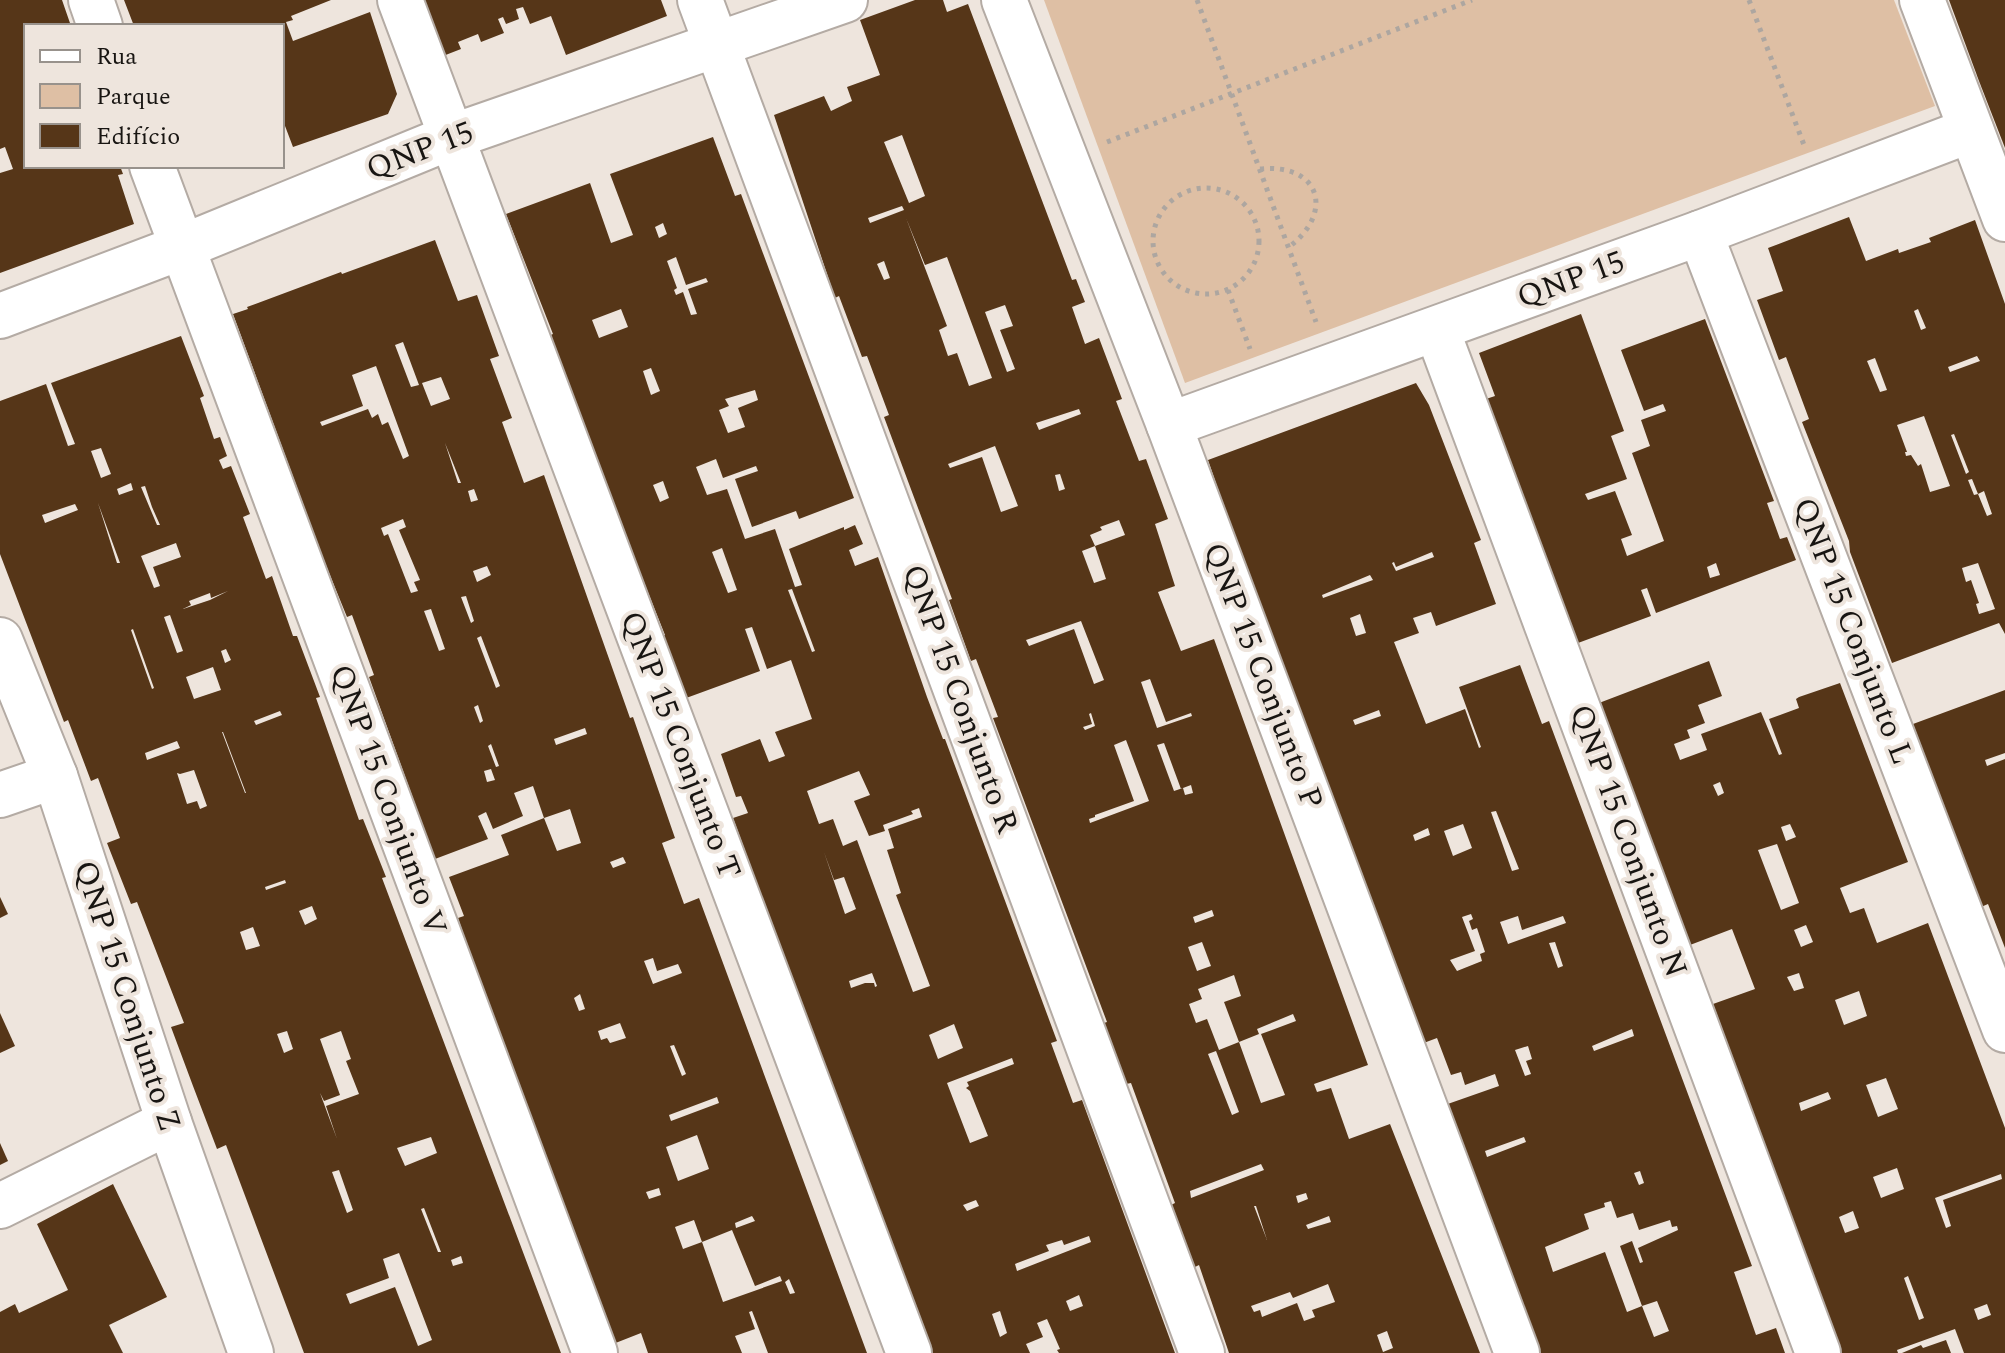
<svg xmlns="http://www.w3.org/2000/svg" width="2005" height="1353" viewBox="0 0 2005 1353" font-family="Spectral,serif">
<rect width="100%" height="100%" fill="#eee5dd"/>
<!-- green -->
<path fill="#debfa4" d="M1044,0h850l41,106 -750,277z"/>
<!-- building -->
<g fill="#563618" fill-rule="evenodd">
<path d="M0,0h62l9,26h-45v140h94l3,8 -5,1 16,49 -134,49v-100l13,-4 -8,-22 -5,2z"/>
<path d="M124,0h207l-40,16 2,4 -7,2 7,19 77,-29 27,82 -9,20 -95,33 -11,-29v-92h-148z"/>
<path d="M422,0h239l6,16 -101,39 -15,-39 -21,8 -7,-17 -7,2 3,10 -13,5 -3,-7 -5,2 6,14 -23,9 -3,-8 -20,8 3,7 -18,7z"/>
<path d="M915,0h28l4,12 21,-8 104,276 4,-1 9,23 -13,5 13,37 14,-6 23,61 -6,2 23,60 7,-2 22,60 -13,5 20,62 -17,6 23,59 33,-12 154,426 -54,19 3,8 14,-4 18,51 41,-15 90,229h-251l-30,-88 -4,2 -24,-62 4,-2 -44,-120 -5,1 -22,-61 3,-1 -114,-304 5,-1 -22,-58 -5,2 -22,-61 3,-1 -68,-182 5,-2 -22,-59 -5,1 -23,-61 -4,2 -61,-183 50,-19 7,15 21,-10 -5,-14 33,-12 -20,-55zM902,135l23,61 -16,7 -25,-61zM902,206l2,4 -34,13 -2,-5zM906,218l19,47 22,-8 45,121 -23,8 -12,-33 -9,3 -9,-26 8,-4zM884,261l6,17 -6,2 -7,-16zM1005,305l8,21 -13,4 15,39 -8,3 -22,-60zM1079,409l2,5 -42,16 -3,-7zM995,446l23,60 -17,6 -19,-55 -32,11 -2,-4zM1060,474l5,15 -6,2 -4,-16zM1119,520l6,15 -30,11 11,33 -12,4 -12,-32 13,-5 -5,-11 12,-5 -2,-3zM1081,621l23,59 -10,4 -20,-55 -45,17 -3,-6zM1150,679l16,43 25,-9 1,3 -35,12 -16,-46zM1091,713l4,13 -10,4 -2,-3 9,-3 -3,-10zM1126,740l23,61 -59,22 -1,-4 6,-2v-2l39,-14 -20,-56zM1164,743l17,46 2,-1 -9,3 -17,-46zM1191,785l2,8 -8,2 -2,-7zM1212,910l2,6 -19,7 -2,-6zM1202,942l9,24 -14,5 -9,-24zM1234,975l7,21 -17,6 15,40 20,-8 -2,-5 36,-15 3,7 -35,13 24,61 -24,8 -22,-61 -20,8 -12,-31 -11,4 -7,-19 13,-5 -4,-10zM1216,1051l23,61 -7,3 -24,-61zM1261,1164l3,6 -73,28 -1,-7zM1306,1193l2,6 -10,4 -2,-7zM1254,1206h2l11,34zM1329,1216l2,6 -23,7 -2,-4zM1328,1284l7,18 -23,8 3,7 -11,4 -7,-18 -35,14 -2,-7 -6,2 -3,-6 39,-14 3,6zM1387,1331l6,17 -10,4 -6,-17z"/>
<path d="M1949,0h56v148l-26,-67z"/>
<path d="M713,137l22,59 6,-2 113,304 -55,21 -3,-8 -44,16 -17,-48 23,-8 -2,-5 -33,12 -7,-19 -20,8 11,28 20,-6 18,50 30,-10 20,58 7,-2 -13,-36 55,-22v3l11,-5 8,19 -14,6 6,16 23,-9 49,140 16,42h2l112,302 -6,2 22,60 9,-3 93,253h-116l-2,-3 3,-1 -13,-30 -10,4 6,14 -17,7 4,9h-110l-173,-472 8,-3 -22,-60 15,-5 -7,-17 -5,1 -15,-43 39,-15 9,23 16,-6 -10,-24 37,-13 -21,-59 -24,9 -15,-42 -7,2 15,42 -82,30 -24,-62 11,-4 -119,-298 7,-3 -47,-120 84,-31 21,60 22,-8 -23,-61zM663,223l4,11 -8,4 -4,-11zM676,257l10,28 20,-7 2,4 -20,7 9,25 -6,1 -8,-23 -7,3 -2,-5 3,-2 -10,-27zM621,309l7,18 -29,11 -7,-18zM651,368l9,23 -9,4 -8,-24zM755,390l3,10 -20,8 7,19 -17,6 -9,-23 10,-4 -4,-7zM663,481l6,17 -9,4 -7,-17zM722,548l15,42 -9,3 -16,-41zM792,589l23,62 -3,1 -24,-62zM859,771l11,24 -16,6 15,35 16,-5 -2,-6 30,-11 -2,-3 8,-3 3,9 -34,12 6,19 -7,2 14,43 -5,2 34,91 -17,6 -56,-152 -14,6 -10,-27 -14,5 -12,-33zM824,852l10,28 10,-3 12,32 -11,5zM872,973l5,13 -2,1 -1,-4h-9l-14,5 -2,-7zM954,1024l9,24 -25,11 -9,-24zM1012,1058l2,6 -47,18 2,4 -3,2 4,3 18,45 -18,7 -23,-60zM976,1200l3,6 -12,5 -4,-6zM1089,1236l2,6 -74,29 -2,-7 34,-13 -3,-6 16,-5 2,5zM1079,1295l4,11 -13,5 -4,-10zM1000,1311l7,22 -7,4 -8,-23z"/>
<path d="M1849,217l17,44 32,-12 1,4 32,-11 -2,-4 46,-18 30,84v330l-6,-11 -107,40 -42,-111 -1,-11 -47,-119 7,-3 -23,-62 -7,3 -22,-60 26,-9 -15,-43zM1918,309l8,19 -5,2 -7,-19zM1977,356l3,5 -30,11 -2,-5zM1875,358l12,32 -7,2 -13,-31zM1924,416l26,70 -20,6 -9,-28 -3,2 -7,-11 -5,1 -1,-4h2l-10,-27zM1954,434l15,38 -3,2 -15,-39zM1972,479l6,15 6,-3 8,23 -5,2 -9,-22 -4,1 -6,-15zM1978,563l17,46 -16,5 -3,-10 3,-1 -8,-23 -5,2 -4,-14z"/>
<path d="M435,240l23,61 19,-6 22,61 -9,3 22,59 -10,4 22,61 20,-8 86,243 3,-1 42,121 -13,5 22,61 15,-6 168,455h-99l-16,-42 -3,1 6,17 -20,7 7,17h-94l-7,-20 -28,11 -134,-363 -21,-63 6,-2 -15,-39 60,-22 -8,-20 43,-17 -11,-32 -19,7 9,23 -30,13 -7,-17 -8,4 10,23 -53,20 -66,-182 5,-2 -22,-60 -5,2 -24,-59 -90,-244 15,-5 -1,-2 94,-35 1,2zM403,342l16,43 -8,2 -16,-42zM376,366l33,90 -6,3 -15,-37 -6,3 -4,-11 -6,4 -4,-9 -46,17 -2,-4 43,-16 -11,-31zM441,377l9,22 -19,7 -9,-23zM445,443l16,40h-3zM474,489l4,11 -7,2 -3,-11zM403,519l3,8 -7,3 21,50 -6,2 4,9 -7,2 -23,-59 -4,2 -3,-8zM487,566l4,9 -14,7 -4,-11zM466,596l8,25 -3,2 -10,-26zM431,609l14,40 -6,2 -15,-40zM481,636l19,50 -4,2 -19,-50zM478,705l5,16 -3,2 -6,-16zM585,728l2,6 -31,11 -2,-6zM491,744l8,22 -3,1 -8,-21zM491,769l4,11 -8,2 -3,-11zM570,809l11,34 -24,8 -13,-33zM623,857l3,6 -13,5 -3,-6zM653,958l4,13 21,-7 4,9 -29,11 -9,-23zM580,994l5,15 -6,2 -5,-13zM620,1023l6,15 -16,5 -3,-5 -6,2 -3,-9zM674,1045l12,29 -4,2 -12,-30zM717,1097l2,6 -48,18 -2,-6zM697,1135l12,34 -31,12 -12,-34zM659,1188l2,7 -12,4 -3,-7zM752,1216l3,5 -19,7 -1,-5zM694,1220l8,22 30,-12 23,56 25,-10 2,5 -59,21 -21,-60 -19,7 -8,-22zM789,1279l6,14 -5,1 -5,-12z"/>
<path d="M1581,314l43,117 -13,5 16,43 -42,15 3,6 27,-9 17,44 -11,4 6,17 37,-15 -32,-88 18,-7 -9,-26 25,-9 -3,-7 -19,7 -23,-61 84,-31 69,182 -7,2 13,36 7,-2 9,23 -140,53 -9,-25 -6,2 10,26 -73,27 -48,-122h2l-46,-122 9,-3 -16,-43zM1716,563l4,12 -10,3 -3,-11z"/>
<path d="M181,336l23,60 -4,2 14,41 6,-2 7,19 -8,4 4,9 8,-3 19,48 -7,3 23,62 6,-3 21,60h4l23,61 -4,1 43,122 4,-1 23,58 -4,1 179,475h-257l-78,-208 -9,4 -24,-63 -22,-59 13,-4 -47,-121 -6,2 -24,-61 13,-5 -22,-60 -7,3 -23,-61 -4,2 -64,-168v-153l46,-17 22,62 7,-2 -24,-61zM101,448l10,26 -10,4 -10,-27zM131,483l2,7 -14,5 -2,-6zM145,486l7,21 8,18h-3l-16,-38zM98,503l22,60h-3zM75,504l3,6 -33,13 -3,-8zM176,543l5,14 -28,10 7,19 -6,2 -13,-32zM228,591l-18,9 -27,9 8,-4 -2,-4 21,-8 1,5zM170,615l13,36 -6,2 -13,-36zM133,629l21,59 -2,1 -21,-59zM226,649l5,11 -6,3 -4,-12zM213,667l8,23 -27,9 -8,-22zM280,711l2,4 -26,10 -2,-4zM222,732h1l23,61h-1zM177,741l3,7 -33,12 -2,-7zM194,770l13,36 -7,3 -3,-8 -10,3 -10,-31 3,1zM285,880l1,3 -20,7 -1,-3zM312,906l5,13 -12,6 -6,-14zM253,927l7,19 -14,4 -6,-18zM287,1031l6,18 -9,4 -7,-19zM341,1031l10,28 -5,2 13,33 -33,12 11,33 -17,-46 4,8 16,-6 -20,-56zM431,1137l6,16 -32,13 -8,-18zM339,1170l14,40 -6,3 -15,-41zM424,1208l17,44h-3l-17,-43zM399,1253l33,87 -14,6 -23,-59 -45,17 -4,-10 43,-16 -6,-19zM461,1256l2,7 -10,3 -2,-6z"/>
<path d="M1416,383l13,22 52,135 -7,3 22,61 -60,22 -5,-14 -18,6 6,15 -25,9 32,82 39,-15 14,39 2,-1 -22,-60 61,-22 22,59 7,-3 203,545 -18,6 22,63 20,-7 9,25h-249l-94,-247 57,-20 -4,-12 -30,11 -4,-13 -10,3 -14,-37 -16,6 -202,-545 2,-1 -13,-38zM1432,552l2,5 -38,14 -4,-8 2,-1 2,5zM1370,575l3,5 -50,18 -1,-3zM1360,614l6,19 -10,3 -6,-18zM1379,710l2,6 -26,9 -2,-5zM1496,811l23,58 -7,2 -21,-59zM1463,824l9,24 -19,8 -9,-25zM1428,828l2,7 -15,6 -2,-6zM1471,914l2,5 -4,2 3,9 5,-2 8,24 -5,2 2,7 -25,10 -7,-11 25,-9 -13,-34zM1518,916l4,14 41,-14 3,7 -58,21 -8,-22zM1555,942l8,24 -5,2 -9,-25zM1632,1029l2,7 -40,15 -2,-5zM1528,1046l4,13 -6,2 5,13 -6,2 -10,-26zM1524,1137l2,5 -39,15 -2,-6zM1640,1171l4,12 -5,2 -5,-12zM1611,1201l6,17 16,-5 6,17 31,-10 2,7 5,-1 1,4 -40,18 5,14 -3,1 -8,-22 -12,5 22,60 -15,6 -22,-60 -52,20 -8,-25 44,-18 -5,-15 21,-7 -1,-4zM1657,1301l12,30 -15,6 -12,-31z"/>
<path d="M1709,661l13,35 -24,9 7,18 -18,7 3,8 -16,6 6,16 27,-10 -6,-16 60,-22 18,43 3,-1 -13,-35 30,-11 -3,-9 3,-2 41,-14 68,179 -68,26 10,25 14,-5 13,35 51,-20 77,205v225h-41l-9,-24 -58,21 1,3h-57l-128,-349 42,-15 -23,-60 -42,16 -91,-242zM1720,782l4,11 -6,3 -5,-11zM1790,824l6,13 -10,4 -5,-14zM1777,844l22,59 -18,7 -23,-60zM1806,925l7,17 -12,5 -7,-17zM1799,973l5,15 -10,3 -7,-14zM1859,991l8,25 -23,9 -9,-25zM1886,1078l12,31 -20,8 -12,-32zM1828,1092l3,7 -30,12 -2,-8zM1897,1168l7,21 -23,9 -8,-21zM2001,1174l1,5 -59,21 8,26 -5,2 -11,-30zM1853,1211l6,17 -14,5 -6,-16zM1908,1276l16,42 -5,2 -15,-42zM1987,1304l4,11 -13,5 -4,-11z"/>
<path d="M2005,690v63l-20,7 2,6 18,-7v189l-17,-44 -7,3 -68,-183z"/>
<path d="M0,897l8,17 -8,4z"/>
<path d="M0,1013l15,33 -15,7z"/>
<path d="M0,1143l8,18 -8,4z"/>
<path d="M113,1184l54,113 -58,28 14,28h-123v-41l15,-8 4,9 49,-23 -31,-66z"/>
<path d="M1946,1340l5,13h-49l19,-8 2,3z"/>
</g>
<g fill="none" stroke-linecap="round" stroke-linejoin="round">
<!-- minor casing -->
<g stroke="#b4aba4" stroke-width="48">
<g id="minor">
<path d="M91,0l9,26"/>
<path d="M400,0l509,1353"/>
<path d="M700,0l502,1353"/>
<path d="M1004,0l165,425 348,928"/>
<path d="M1922,0l83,219"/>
<path d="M152,166l443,1187"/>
<path d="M1700,233l305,797"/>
<path d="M0,316l182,-69 269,-110 394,-137"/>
<path d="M1437,330l381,1023"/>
<path d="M1169,425l531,-192 271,-103"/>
<path d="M0,640l55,136 114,346 82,231"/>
<path d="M0,795l55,-19"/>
<path d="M0,1206l169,-84"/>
</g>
</g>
<!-- path -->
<g stroke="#ada6a0" stroke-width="5" stroke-dasharray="4 6" stroke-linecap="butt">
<path d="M1197,0l119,322"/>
<path d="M1749,0l55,145"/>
<path d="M1107,142l365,-142"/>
<path d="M1260,169c60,-6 75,43 29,78"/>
<circle cx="1206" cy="241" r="53"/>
<path d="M1228,290l22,59"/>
</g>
<!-- minor -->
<use href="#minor" stroke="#fff" stroke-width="44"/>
</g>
<g text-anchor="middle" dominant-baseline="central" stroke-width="8" stroke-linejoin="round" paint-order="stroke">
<!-- street labels -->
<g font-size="32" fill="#181512" stroke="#eee5dd">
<text transform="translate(420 151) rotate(-21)">QNP 15</text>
<text transform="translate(1571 280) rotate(-20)">QNP 15</text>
<text transform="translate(1853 631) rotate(69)">QNP 15 Conjunto L</text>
<text transform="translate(1263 676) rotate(69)">QNP 15 Conjunto P</text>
<text transform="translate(960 699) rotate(70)">QNP 15 Conjunto R</text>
<text transform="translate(680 745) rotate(69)">QNP 15 Conjunto T</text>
<text transform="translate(388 800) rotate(70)">QNP 15 Conjunto V</text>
<text transform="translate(1628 841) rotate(70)">QNP 15 Conjunto N</text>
<text transform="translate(127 996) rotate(72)">QNP 15 Conjunto Z</text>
</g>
</g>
<!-- legend -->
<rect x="24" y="24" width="260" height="144" fill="#eee5dd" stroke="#98928c" stroke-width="2"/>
<rect x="40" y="50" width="40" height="12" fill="#ffffff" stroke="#98928c" stroke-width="2"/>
<text x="96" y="64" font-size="24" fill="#181512">Rua</text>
<rect x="40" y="84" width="40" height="24" fill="#debfa4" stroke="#98928c" stroke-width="2"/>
<text x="96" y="104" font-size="24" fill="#181512">Parque</text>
<rect x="40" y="124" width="40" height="24" fill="#563618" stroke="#98928c" stroke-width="2"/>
<text x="96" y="144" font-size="24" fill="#181512">Edifício</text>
</svg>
